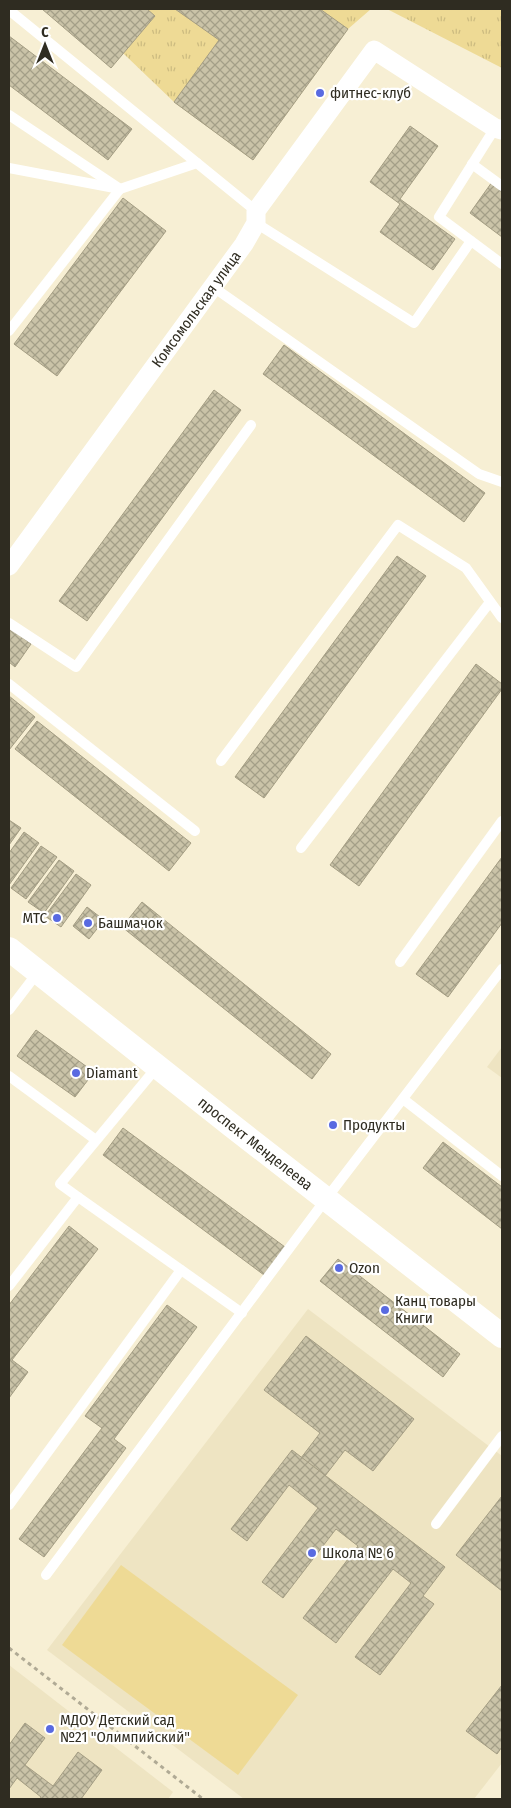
<svg xmlns="http://www.w3.org/2000/svg" width="511" height="1808" viewBox="0 0 511 1808" font-family="'Fira Sans Condensed',sans-serif">
<defs>
<pattern id="grass-tufts" width="24" height="20" patternUnits="userSpaceOnUse" patternTransform="scale(1.25)"><rect width="24" height="20" fill="#eeda95"/><path d="M3 7l-1-3M5 7V3M7 7l1-3M15 17l-1-3M17 17v-4M19 17l1-3" fill="none" stroke="#ccbb80"/></pattern>
<pattern id="building-cross-hatch" width="8" height="8" patternUnits="userSpaceOnUse" patternTransform="scale(1.25)"><rect width="8" height="8" fill="#cac3a8"/><path d="M0 0l8 8M0 8l8-8" fill="none" stroke="#a49f88"/></pattern>
</defs>
<rect width="100%" height="100%" fill="#f7efd4"/>
<!-- built -->
<g fill="#eee4c2">
<path d="M502,1047v31l-15,-11z"/>
<path d="M308,1309l194,147v307l-28,36h-230l-197,-149z"/>
<path d="M9,1665l164,127 -5,7h-159z"/>
</g>
<!-- grass -->
<g fill="url(#grass-tufts)">
<path d="M77,9h294l-23,20 -95,131 -79,-58z"/>
<path d="M387,9h115v59z"/>
</g>
<!-- pitch -->
<path fill="#eeda95" d="M121,1565l177,130 -60,80 -176,-130z"/>
<!-- building -->
<g fill="url(#building-cross-hatch)" stroke="#a49d83">
<path d="M42,9h105l8,7 -44,52z"/>
<path d="M175,9h145l28,20 -95,131 -79,-58 45,-62z"/>
<path d="M9,36l123,93 -24,31 -99,-75z"/>
<path d="M410,126l28,20 -38,53 55,40 -22,31 -53,-38 20,-28 -30,-22z"/>
<path d="M492,182l10,7v48l-32,-24z"/>
<path d="M123,198l43,33 -109,145 -43,-32z"/>
<path d="M284,345l201,148 -21,29 -201,-148z"/>
<path d="M214,390l27,20 -154,211 -28,-20z"/>
<path d="M397,556l29,20 -162,222 -29,-21z"/>
<path d="M10,628l21,16 -16,23 -6,-5z"/>
<path d="M476,664l26,20v5l-143,197 -29,-21z"/>
<path d="M9,696l26,21 -26,33z"/>
<path d="M37,721l154,122 -22,28 -154,-122z"/>
<path d="M9,820l12,8 -12,17z"/>
<path d="M24,832l15,11 -30,42v-32z"/>
<path d="M41,846l16,11 -31,42 -15,-11z"/>
<path d="M502,857v66l-54,74 -32,-23z"/>
<path d="M59,860l15,11 -30,42 -16,-11z"/>
<path d="M76,874l15,11 -30,42 -16,-11z"/>
<path d="M142,902l189,152 -19,25 -190,-152z"/>
<path d="M87,907l17,13 -15,19 -16,-13z"/>
<path d="M36,1030l58,42 -19,25 -58,-41z"/>
<path d="M123,1128l162,119 -21,28 -161,-120z"/>
<path d="M443,1142l59,45v42l-79,-61z"/>
<path d="M69,1226l29,23 -86,111 16,12 -19,26v-93z"/>
<path d="M338,1259l122,95 -17,23 -123,-96z"/>
<path d="M167,1305l30,22 -83,112 12,9 -82,109 -25,-18 83,-111 -17,-12z"/>
<path d="M306,1336l108,83 -41,52 -28,-21 -20,26 -24,-18 19,-25 -56,-43z"/>
<path d="M292,1450l153,117 -22,29 11,8 -54,71 -25,-18 56,-74 -18,-14 -57,74 -33,-25 55,-72 -22,-17 -53,69 -21,-16 56,-74 -29,-23 -42,56 -16,-12z"/>
<path d="M502,1496v95l-46,-36z"/>
<path d="M502,1685v62l-5,7 -31,-23z"/>
<path d="M25,1723l20,15 -20,27 28,21 25,-34 24,18 -21,29h-41l1,-2 -24,-19 -8,11v-44z"/>
</g>
<g fill="none" stroke-linecap="round" stroke-linejoin="round">
<!-- path -->
<path stroke="#b0aa95" stroke-width="3" stroke-dasharray="4 4" stroke-linecap="butt" d="M9,1648l194,151"/>
<!-- service -->
<g stroke="#fff" stroke-width="10">
<path d="M9,10l247,201"/>
<path d="M9,115l111,74 -111,142"/>
<path d="M495,128l-56,89 63,47"/>
<path d="M472,164l30,22"/>
<path d="M9,168l111,21 77,-26"/>
<path d="M256,223l158,100 57,-82"/>
<path d="M213,287l266,187 23,8"/>
<path d="M9,623l67,44 175,-242"/>
<path d="M9,684l186,147"/>
<path d="M221,761l177,-236 68,43 36,50"/>
<path d="M301,848l189,-246"/>
<path d="M400,962l102,-141"/>
<path d="M9,1010l29,-38"/>
<path d="M9,1076l87,64"/>
<path d="M403,1099l99,77"/>
<path d="M78,1197l164,116"/>
<path d="M9,1286l69,-89 -18,-13 97,-117"/>
<path d="M9,1505l172,-235"/>
<path d="M436,1524l66,-88"/>
<path d="M46,1575l280,-376 176,-230"/>
</g>
<!-- minor -->
<path stroke="#fff" stroke-width="19" id="s1" d="M9,566l235,-322 12,-21v-12l118,-161 121,78 7,2"/>
<!-- tertiary -->
<path stroke="#fff" stroke-width="24" id="s2" d="M9,949l222,176 271,211"/>
</g>
<!-- markers -->
<g fill="#596ae1" stroke="#fff" stroke-width="2">
<circle cx="320" cy="93" r="5"/>
<circle cx="57" cy="918" r="5"/>
<circle cx="88" cy="923" r="5"/>
<circle cx="76" cy="1073" r="5"/>
<circle cx="333" cy="1125" r="5"/>
<circle cx="339" cy="1268" r="5"/>
<circle cx="385" cy="1310" r="5"/>
<circle cx="312" cy="1553" r="5"/>
<circle cx="50" cy="1729" r="5"/>
</g>
<g text-anchor="middle" dominant-baseline="central" stroke-width="4.5" stroke-linejoin="round" paint-order="stroke">
<!-- poi labels -->
<g font-size="15" fill="#2f2c21" stroke="#fff" text-anchor="start">
<text x="330" y="93">фитнес-клуб</text>
<text x="47" y="918" text-anchor="end">МТС</text>
<text x="98" y="923">Башмачок</text>
<text x="86" y="1073">Diamant</text>
<text x="343" y="1125">Продукты</text>
<text x="349" y="1268">Ozon</text>
<text x="395" y="1301">Канц товары<tspan x="395" dy="17">Книги</tspan></text>
<text x="322" y="1553">Школа № 6</text>
<text x="60" y="1720">МДОУ Детский сад<tspan x="60" dy="17">№21 "Олимпийский"</tspan></text>
</g>
<!-- street labels -->
<g font-size="15" fill="#2f2c21" stroke="#fff">
<text stroke="none"><textPath href="#s1" startOffset="318">Комсомольская улица</textPath></text>
<text stroke="none"><textPath href="#s2" startOffset="314">проспект Менделеева</textPath></text>
</g>
</g>
<!-- border -->
<rect width="511" height="1808" fill="none" stroke="#2f2c21" stroke-width="20"/>
<!-- north arrow -->
<g transform="translate(45 45)" stroke="#ffffff" stroke-width="4" paint-order="stroke">
<path d="M0-4L9 19L0 12L-9 19Z" fill="#2f2c21"/>
<text y="-8" font-size="14" font-weight="bold" text-anchor="middle" fill="#2f2c21">С</text>
</g>
</svg>
